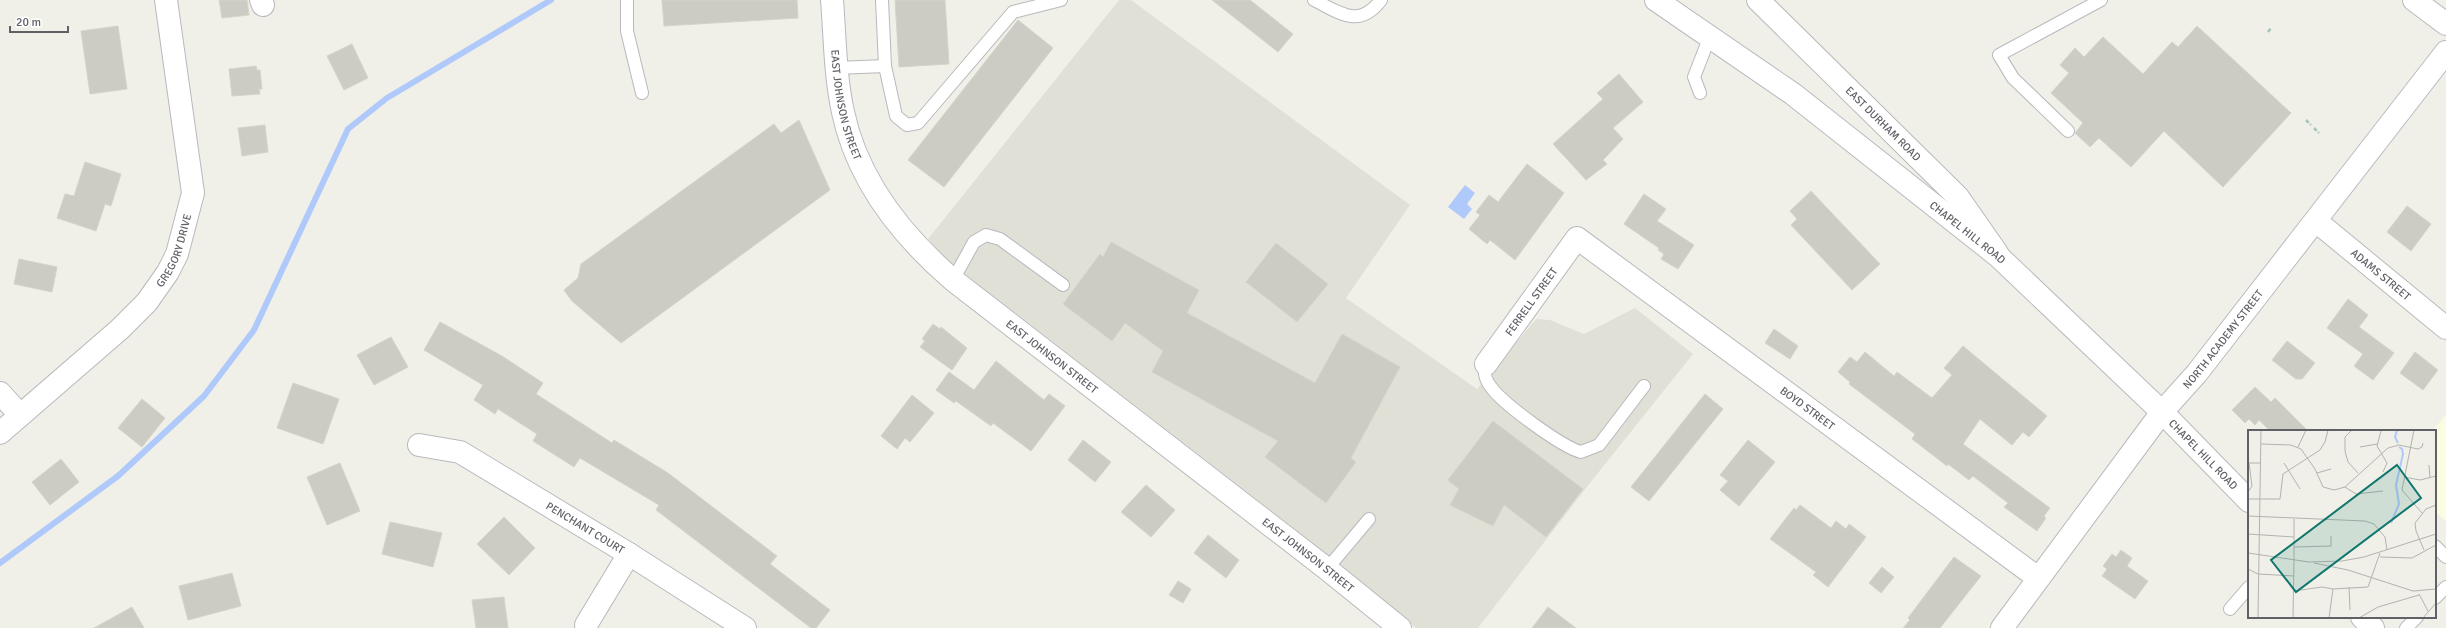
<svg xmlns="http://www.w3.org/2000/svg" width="2446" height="628" viewBox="0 0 2446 628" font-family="Signika,sans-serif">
<rect width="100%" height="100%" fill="#f0f0e8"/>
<!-- commercial -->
<path fill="#fcfce1" d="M2446,414v107l-11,-9v-81h-2z"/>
<!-- education -->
<path fill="#e0e0d6" d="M1119,0h12l279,205 -64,93 131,91 59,-70 14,1 34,14 51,-26 58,46 -107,134 -108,140h-62l-122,-100 -351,-271 -15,-18z"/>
<!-- water -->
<path fill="#aec9fa" d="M1465,185l10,8 -8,11 5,5 -8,10 -16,-12z"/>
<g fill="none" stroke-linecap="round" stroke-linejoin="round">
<!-- stream -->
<path stroke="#aec9fa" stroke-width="6" d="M0,563l118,-87 86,-80 50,-66 94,-201 39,-31 164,-98"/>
</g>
<!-- building -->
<g fill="#cccbc4" stroke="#d5d4c7">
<path d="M219,0h28l2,15 -27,3z"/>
<path d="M662,0h135l1,18 -134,8z"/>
<path d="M895,0h50l4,64 -50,3z"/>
<path d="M1212,0h38l43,34 -15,18z"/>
<path d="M1018,20l35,28 -109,139 -36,-27z"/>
<path d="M118,26l9,63 -37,5 -9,-63z"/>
<path d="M2197,26l94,87 -68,74 -59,-56 -33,36 -32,-29 -9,9 -15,-14 8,-10 -32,-30 18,-20 -9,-8 15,-17 9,9 19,-20 40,37 29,-32 6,5z"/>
<path d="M352,44l16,34 -24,12 -17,-34z"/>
<path d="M256,66l1,4h3l2,19h-3l1,5 -28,2 -3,-27z"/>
<path d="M1619,74l24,28 -30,26 10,11 -20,21 4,4 -21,16 -33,-36 50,-45 -6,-6z"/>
<path d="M799,120l31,70 -209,153 -49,-42 -8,-11 14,-12 3,-14 193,-140 7,9z"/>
<path d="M265,125l3,27 -26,4 -4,-28z"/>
<path d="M85,162l36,12 -10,32 -6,-2 -9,27 -39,-13 8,-24 9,2z"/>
<path d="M1527,164l37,29 -49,67 -25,-20 -3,4 -18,-15 11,-14 -4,-3 13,-17 9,7z"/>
<path d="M1811,191l69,73 -28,26 -61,-65 6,-6 -7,-8z"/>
<path d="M1644,194l22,15 -9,12 37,24 -16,24 -17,-10 3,-5 -6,-4 1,-2 -35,-24z"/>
<path d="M2407,206l24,18 -20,27 -24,-19z"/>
<path d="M1111,242l88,48 -12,23 128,70 27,-49 58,33 -49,91 5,4 -30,41 -61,-46 13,-16 -126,-69 11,-21 -38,-28 -13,18 -49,-37 37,-50 3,3z"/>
<path d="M1276,243l52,41 -31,38 -51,-40z"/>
<path d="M19,259l38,8 -5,25 -38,-8z"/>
<path d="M2348,299l20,16 -9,12 35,26 -21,27 -19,-14 9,-12 -36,-26z"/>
<path d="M440,322l62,34 41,27 -7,11 76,49 2,-3 54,33 109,83 -7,8 60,46 -14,18h-5l-155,-118 3,-5 -79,-47 -6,9 -41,-26 4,-7 -39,-25 -3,5 -21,-14 9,-15 -59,-35z"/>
<path d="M933,324l7,5 1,-2 26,21 -15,22 -32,-23 5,-6 -3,-2z"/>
<path d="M1774,329l24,17 -8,13 -25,-16z"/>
<path d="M391,337l17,30 -34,18 -17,-30z"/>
<path d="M2287,341l28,22 -13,16h-6l-24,-19z"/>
<path d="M1963,346l84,70 -18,21 -6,-5 -11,13 -32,-26 -17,25 87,64 -6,8 2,2 -9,13 -33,-24 4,-4 -35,-27 -4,4 -21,-16 -1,2 -35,-27 3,-5 -66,-50 1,-2 -12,-10 12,-15 7,5 8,-10 29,24 3,-4 35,26 20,-23 -8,-7z"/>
<path d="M2415,352l23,18 -15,20 -23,-17z"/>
<path d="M996,361l48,39 5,-6 16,12 -34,45 -38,-28 -2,3 -35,-25 -2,2 -18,-13 13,-18 25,18z"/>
<path d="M293,383l46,16 -16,45 -46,-16z"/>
<path d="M2255,387l16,15 4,-4 33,33h-38l-11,-11 -4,5 -6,-6 -4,4 -13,-13z"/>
<path d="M1705,394l18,15 -74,92 -18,-14z"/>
<path d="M912,395l22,18 -24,29 -5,-4 -8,11 -16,-13z"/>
<path d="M142,399l23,19 -23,29 -24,-19z"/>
<path d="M1493,421l90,68 -37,48 -42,-32 -11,21 -43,-21 9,-16 -11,-9z"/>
<path d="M1083,440l28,22 -16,20 -27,-22z"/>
<path d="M1748,440l27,22 -36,44 -19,-16 8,-9 -8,-6z"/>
<path d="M61,459l18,23 -29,23 -18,-23z"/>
<path d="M340,463l20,48 -33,14 -20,-48z"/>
<path d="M1146,485l29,25 -24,27 -30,-25z"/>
<path d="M1800,505l31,23 5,-7 10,8 3,-5 17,13 -38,50 -15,-12 3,-3 -46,-33 24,-31 2,2z"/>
<path d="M504,517l31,31 -26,27 -32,-31z"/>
<path d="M390,522l52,11 -9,34 -51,-13z"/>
<path d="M1208,535l31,25 -13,18 -32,-25z"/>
<path d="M2121,550l11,8 -5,8 21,15 -13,18 -33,-23 5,-7 -4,-3 9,-12 4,3z"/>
<path d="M1954,557l27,19 -41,52h-37l7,-8 -2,-2z"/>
<path d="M1882,567l12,10 -13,16 -12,-10z"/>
<path d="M232,573l9,33 -53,14 -9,-34z"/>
<path d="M1178,581l13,8 -8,14 -14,-8z"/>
<path d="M504,597l4,31h-32l-4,-28z"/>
<path d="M132,607l12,21h-50z"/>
<path d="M1548,607l28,21h-44z"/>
</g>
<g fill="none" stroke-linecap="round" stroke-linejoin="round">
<!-- service casing -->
<g stroke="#b8b9bd" stroke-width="14">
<g id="service">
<path d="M627,0v31l15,62"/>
<path d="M882,0l3,66 11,50 11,9 11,-2 95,-111 48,-12"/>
<path d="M1314,0c26,13 45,29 67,0"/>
<path d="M836,68l49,-2"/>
<path d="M1700,93l-6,-16 16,-41"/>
<path d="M2068,131l-55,-53 -14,-23 102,-55"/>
<path d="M953,280l21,-38 12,-7 14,4 63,46"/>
<path d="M1486,364c-3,8 0,17 5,23 12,17 71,60 90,65l18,-7 45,-59"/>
<path d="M2435,546l11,11"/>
<path d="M1327,569l42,-50"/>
<path d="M2435,598l11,-11"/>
<path d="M2230,609l19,-22"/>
<path d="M2406,628l11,-11"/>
</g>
</g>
<!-- minor casing -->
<g stroke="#b8b9bd" stroke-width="24">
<g id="minor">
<path d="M261,0l2,5"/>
<path id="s1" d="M832,0c3,37 3,76 11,112 14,67 59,124 110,168l374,289 73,59"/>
<path d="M2414,0l32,24"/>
<path id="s2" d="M2316,221l130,107"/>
<path id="s3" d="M1486,364l91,-126 461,340"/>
<path d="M0,393l20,22"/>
<path id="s4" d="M0,433l120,-104 27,-27 21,-30 9,-18 16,-61 -27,-193"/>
<path id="s5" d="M419,445l41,7 169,102 116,74"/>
<path d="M586,625l43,-71"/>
<path d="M2002,628l160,-216"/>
</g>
</g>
<!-- tertiary casing -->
<g stroke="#b8b9bd" stroke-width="24">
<g id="tertiary">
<path id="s6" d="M1758,0l200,197 39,56"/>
</g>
</g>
<!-- secondary casing -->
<g stroke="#b9bac0" stroke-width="24">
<g id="secondary">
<path id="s7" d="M1656,0l137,94 205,162 164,156 87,89"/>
<path id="s8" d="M2162,412l35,-39 249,-321"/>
<path d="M2362,617l11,11"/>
</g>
</g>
<!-- path -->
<g stroke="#a0c6b4" stroke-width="2.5" stroke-dasharray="4 2" stroke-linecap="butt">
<path d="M2268,32l3,-4"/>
<path d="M2306,120l5,5"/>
<path d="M2314,128l5,5"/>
</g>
<!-- service -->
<use href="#service" stroke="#fff" stroke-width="12"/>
<!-- minor -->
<use href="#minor" stroke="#fff" stroke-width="22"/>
<!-- tertiary -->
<use href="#tertiary" stroke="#fff" stroke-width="22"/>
<!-- secondary -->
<use href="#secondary" stroke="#fff" stroke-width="22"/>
</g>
<g text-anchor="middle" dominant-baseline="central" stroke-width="4" stroke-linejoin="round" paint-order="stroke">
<!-- street labels -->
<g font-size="11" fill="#5f6167" stroke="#fff">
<text stroke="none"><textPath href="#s1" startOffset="106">EAST JOHNSON STREET</textPath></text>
<text stroke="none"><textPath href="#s6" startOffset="176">EAST DURHAM ROAD</textPath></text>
<text stroke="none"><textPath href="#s7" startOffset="389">CHAPEL HILL ROAD</textPath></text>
<text stroke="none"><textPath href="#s4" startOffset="256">GREGORY DRIVE</textPath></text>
<text stroke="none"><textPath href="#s2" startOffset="84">ADAMS STREET</textPath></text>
<text stroke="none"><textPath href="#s3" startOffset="77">FERRELL STREET</textPath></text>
<text stroke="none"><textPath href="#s8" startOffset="95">NORTH ACADEMY STREET</textPath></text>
<text stroke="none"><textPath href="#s1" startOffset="442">EAST JOHNSON STREET</textPath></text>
<text stroke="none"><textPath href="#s3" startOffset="442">BOYD STREET</textPath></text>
<text stroke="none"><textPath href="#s7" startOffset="713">CHAPEL HILL ROAD</textPath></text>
<text stroke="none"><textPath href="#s5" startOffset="188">PENCHANT COURT</textPath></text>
<text stroke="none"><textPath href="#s1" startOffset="766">EAST JOHNSON STREET</textPath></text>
</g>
</g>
<!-- overview -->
<g transform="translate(2248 430)">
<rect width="188" height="188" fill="#f0f0e8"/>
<path fill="none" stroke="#aec9fa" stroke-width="2" d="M149,0l-2,7 3,6M143,93l8,-19 -3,-19 7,-31 -1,-5 -3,-2"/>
<path fill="none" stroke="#b2b3b0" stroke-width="1" d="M104,0l-7,7v14l3,11 10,11M166,0l-12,60 20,23M133,1l-4,15 10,17 -4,9M13,14l30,1 10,4 14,20 8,18 11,3 11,-3 43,-39 11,-3 19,4 4,-2 1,-4M50,17l8,-17M112,17l17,-3M0,33h13M36,33l16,26M181,35l1,13M69,43l14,-4M156,47l16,3 16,-4M97,57l11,7 27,-3M0,62l4,-6 -3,-23M0,69h32l3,-25 37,-24 5,-8 3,-12M0,86l117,5 9,3 11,13 2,13M46,89v41M0,104l46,3M46,117l37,-1v-10M176,120l-8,-19 -1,-8 11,-14 10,-4M0,123l61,9 33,-1 22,-4 72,-23M132,127l32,1 24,-13M66,133l34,7 65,21 23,-2M0,139l10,5 36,2M101,157l1,23M85,159l35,-2 12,-34M46,161l28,-4 11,2 -4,29M171,164l9,17M10,188l3,-188M45,188l1,-58M111,188l19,-11 41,-12M175,188l13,-15"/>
<path fill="#0f766e" fill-opacity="0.15" stroke="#0f766e" stroke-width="2" d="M149,35l24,33 -125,94 -25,-32z"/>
<rect width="188" height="188" fill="none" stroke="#5f6167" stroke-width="2"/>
</g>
<!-- scale -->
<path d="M10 26v6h58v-6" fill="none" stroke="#5f6167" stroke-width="2"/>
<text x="16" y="26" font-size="12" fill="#5f6167" stroke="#ffffff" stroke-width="3" paint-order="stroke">20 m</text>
</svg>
